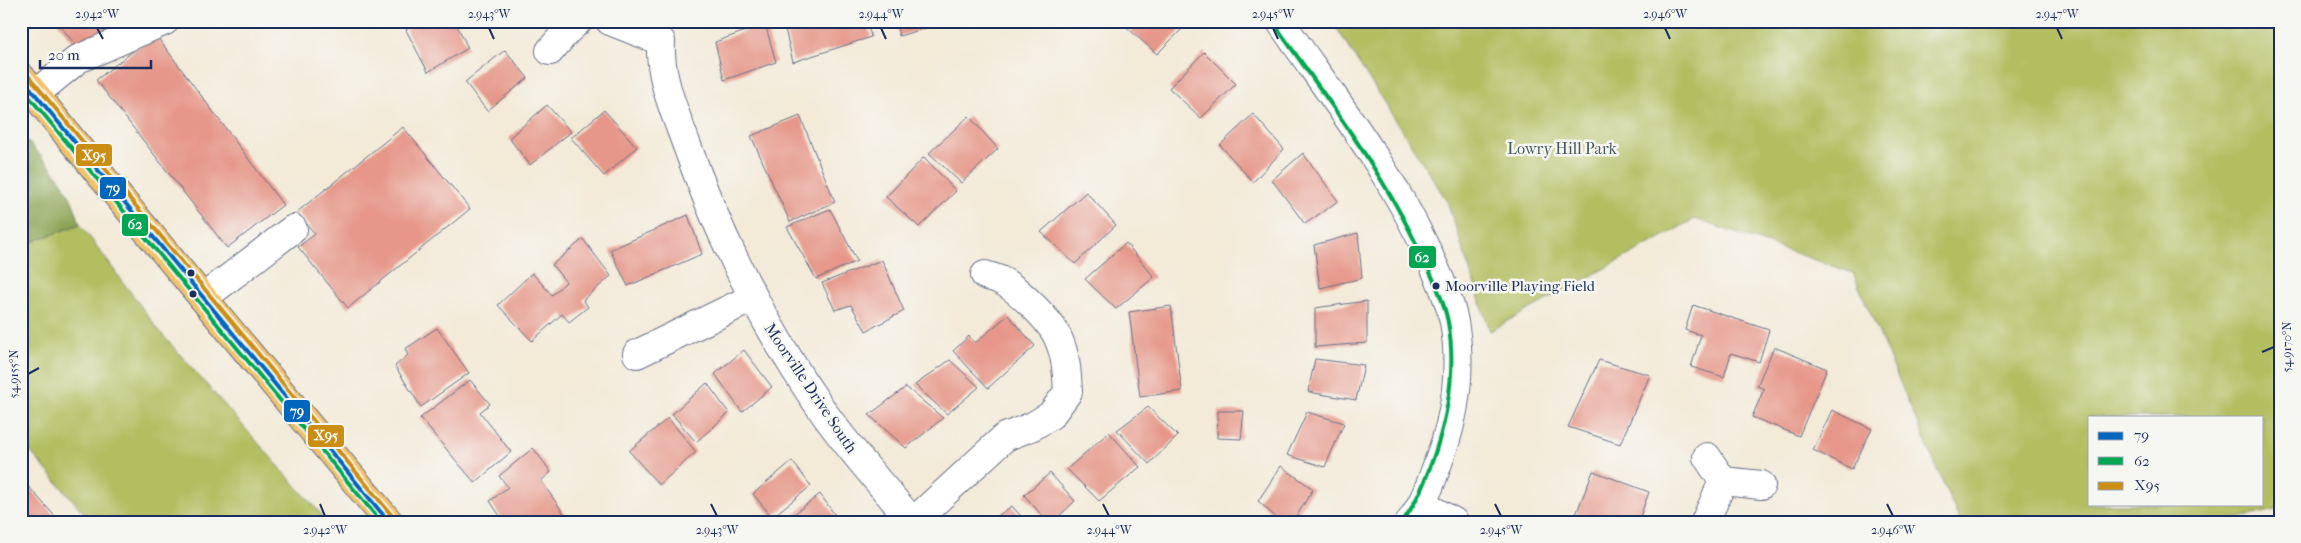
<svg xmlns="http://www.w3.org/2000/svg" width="2301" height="543" viewBox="0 0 2301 543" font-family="'IM FELL French Canon',serif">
<rect width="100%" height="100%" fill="#f6f6f2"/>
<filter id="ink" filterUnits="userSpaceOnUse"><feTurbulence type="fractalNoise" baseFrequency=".02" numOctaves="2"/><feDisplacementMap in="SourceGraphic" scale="10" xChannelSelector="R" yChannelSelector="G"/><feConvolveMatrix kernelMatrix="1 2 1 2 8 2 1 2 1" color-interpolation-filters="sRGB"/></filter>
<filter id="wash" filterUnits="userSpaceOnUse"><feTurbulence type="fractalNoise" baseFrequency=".0096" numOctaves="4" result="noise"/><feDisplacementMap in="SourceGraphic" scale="20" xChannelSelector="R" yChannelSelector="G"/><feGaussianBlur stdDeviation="1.12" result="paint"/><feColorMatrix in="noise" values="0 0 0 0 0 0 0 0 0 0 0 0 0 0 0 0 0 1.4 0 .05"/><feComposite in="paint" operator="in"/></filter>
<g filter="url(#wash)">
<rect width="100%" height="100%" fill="#f3ead8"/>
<!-- green -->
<g fill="#b2be60" stroke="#66765f" fill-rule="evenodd">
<path d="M1332,21h948v488l-58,13h-262l-107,-249 -158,-54 -205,112 -43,-130zM2090,417h172v87h-172z"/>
<path d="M80,224l80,108 161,182 2,8h-231l-71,-81v-195z"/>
</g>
<!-- forest -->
<path fill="#8da556" stroke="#546a5a" d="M21,134c28,31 48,48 59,90l-59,22z"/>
<g id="blocks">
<!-- building -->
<g fill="#e69789">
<path d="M56,21h64l-41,28z"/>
<path d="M420,21h35l13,27 -40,24 -22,-42z"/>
<path d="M783,21h84l4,16 -78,25z"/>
<path d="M896,21h50v1l-47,14z"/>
<path d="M1124,21h66l-33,33 -35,-31z"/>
<path d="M765,24l11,38 -52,18 -9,-38z"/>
<path d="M155,34l128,171 -56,43 -131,-168z"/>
<path d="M505,50l23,28 -41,33 -22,-29z"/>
<path d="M1204,52l32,32 -35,34 -32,-30z"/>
<path d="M547,105l24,27 -41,33 -21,-27z"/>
<path d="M604,110l33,37 -33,29 -33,-38z"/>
<path d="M1253,114l31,35 -31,33 -33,-37z"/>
<path d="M800,116l35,86 -45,20 -39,-86z"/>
<path d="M969,116l29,33 -37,34 -32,-30z"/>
<path d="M403,127l67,82 -122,99 -50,-61 17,-13 -18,-22z"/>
<path d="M1303,153l35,48 -33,23 -33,-44z"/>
<path d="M924,157l32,34 -37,36 -33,-30z"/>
<path d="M1086,192l30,33 -41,39 -34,-32z"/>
<path d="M830,209l27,52 -41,18 -29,-52z"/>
<path d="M688,215l14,39 -74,32 -18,-36z"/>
<path d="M1358,233l4,45 -42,10 -6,-43z"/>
<path d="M583,239l28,37 -28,24 5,7 -19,15 -7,-8 -30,27 -34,-36 34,-32 20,22 14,-13 -14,-17z"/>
<path d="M1126,243l28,34 -38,32 -31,-30z"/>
<path d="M882,260l22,51 -38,20 -15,-26 -16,5 -13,-27z"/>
<path d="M1367,301v42l-52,4v-39z"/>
<path d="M1693,305l76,25 -10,32 -28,-9 -7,24 -33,-10 10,-32 -16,-5z"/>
<path d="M1171,306l11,85 -42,6 -11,-85z"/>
<path d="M1008,315l27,31 -47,42 -35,-37 16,-15 6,7z"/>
<path d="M437,328l32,45 -48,34 -26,-41 13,-11 -3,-6z"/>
<path d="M1774,347l53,22 -28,67 -47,-19 12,-28 -7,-3z"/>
<path d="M744,350l28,37 -30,25 -27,-38z"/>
<path d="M1315,359l49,6 -8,35 -48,-8z"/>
<path d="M950,360l29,27 -32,27 -32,-29z"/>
<path d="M1599,360l51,15 -30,69 -52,-17z"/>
<path d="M470,380l20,24 -10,8 31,40 -36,31 -55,-65z"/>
<path d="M707,383l22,30 -33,29 -24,-28z"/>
<path d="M906,387l37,31 -37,30 -37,-33z"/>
<path d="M1148,407l30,29 -29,28 -32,-34z"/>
<path d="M1832,410l40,19 -20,40 -39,-19z"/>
<path d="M1218,411h26l-3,28 -24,-1z"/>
<path d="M1307,412l37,11 -19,44 -38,-12z"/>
<path d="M668,418l28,34 -37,33 -30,-34z"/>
<path d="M1109,432l31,35 -41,34 -32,-32z"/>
<path d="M533,448l18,24 -10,9 29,41h-66l-14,-21 18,-14 -9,-11z"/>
<path d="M792,461l19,25 -39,31 -19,-23z"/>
<path d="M1281,466l32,23 -20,33h-12l-23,-21z"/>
<path d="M1593,471l56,21 -11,30h-65z"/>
<path d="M1050,473l25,28 -22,21h-5l-24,-27z"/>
<path d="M21,478l39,44h-39z"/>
<path d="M820,494l20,28h-56z"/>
<path d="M1012,506l14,16h-37z"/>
</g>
</g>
</g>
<g filter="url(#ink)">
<use href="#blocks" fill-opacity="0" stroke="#677089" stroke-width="1"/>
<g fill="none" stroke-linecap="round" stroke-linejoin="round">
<!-- minor casing -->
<g stroke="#677089" stroke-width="30">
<g id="minor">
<path d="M610,21l51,20c-2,36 13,69 25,102 34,96 80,187 138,270 27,38 58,73 89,109"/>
<path d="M1280,21c54,78 114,154 152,241 9,19 18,39 22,60 8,45 2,93 -14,135 -8,23 -15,45 -30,65"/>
<path d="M550,51l16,-19 12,-11"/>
<path d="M35,94l43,-35 87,-38"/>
<path d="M203,298l90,-69"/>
<path d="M637,354l115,-56"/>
<path d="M1707,457l16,24"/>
<path d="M1423,505l31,17"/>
<path d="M913,522l92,-85 28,-11 18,-11 17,-23c-1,-19 -2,-37 -10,-54 -7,-17 -41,-50 -58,-58 -4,-2 -10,-3 -15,-5"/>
<path d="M1705,522l18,-41 38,4"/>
</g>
</g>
<!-- major casing -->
<g stroke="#677089" stroke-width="30">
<path id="major" d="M21,77l63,78 305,367"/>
</g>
<!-- minor -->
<use href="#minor" stroke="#fff" stroke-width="28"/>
<!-- major -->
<use href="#major" stroke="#f2c26a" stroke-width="28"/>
<!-- bus-1 casing -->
<g stroke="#f6f6f2" stroke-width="8">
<path id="bus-1" d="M21,77l368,445"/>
</g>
<!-- bus-2 casing -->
<g stroke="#f6f6f2" stroke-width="8">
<g id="bus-2">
<path d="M1275,25c51,73 107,145 145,227 11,22 23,45 28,70 8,44 1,89 -13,131 -8,23 -16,45 -30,65"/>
<path d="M21,87l360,435"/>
</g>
</g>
<!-- bus-3 casing -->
<g stroke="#f6f6f2" stroke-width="8">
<path id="bus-3" d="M26,73l368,445"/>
</g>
<!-- bus-1 -->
<use href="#bus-1" stroke="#0065bd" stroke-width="4"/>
<!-- bus-2 -->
<use href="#bus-2" stroke="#00a651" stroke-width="4"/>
<!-- bus-3 -->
<use href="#bus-3" stroke="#cb8e13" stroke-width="4"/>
</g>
</g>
<!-- ticks -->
<path fill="none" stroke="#1b2f5e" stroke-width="2" d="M97,28l6,11M489,28l5,11M881,28l5,11M1273,28l5,11M1665,28l5,11M2057,28l5,11M2262,352l12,-5M28,374l11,-6M320,504l5,12M711,504l6,12M1103,504l6,12M1495,504l6,12M1887,504l6,12"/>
<!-- markers -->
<g fill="#1b2f5e" stroke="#f6f6f2" stroke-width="2">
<circle cx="191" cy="273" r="4.5"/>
<circle cx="1436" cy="286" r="4.5"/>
<circle cx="193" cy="294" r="4.5"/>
</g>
<g text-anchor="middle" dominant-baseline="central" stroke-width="5" stroke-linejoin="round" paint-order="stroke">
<!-- bus labels -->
<g font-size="15" fill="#1b2f5e" stroke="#f6f6f2" text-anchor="start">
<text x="1445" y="286">Moorville Playing Field</text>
</g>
<!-- park labels -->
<g font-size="16" fill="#485a5f" stroke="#f6f6f2">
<text x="1562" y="148">Lowry Hill Park</text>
</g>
<!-- street labels -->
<g font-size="16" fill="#1b2f5e" stroke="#f6f6f2">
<text transform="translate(811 388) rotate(56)">Moorville Drive South</text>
</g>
</g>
<g stroke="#f6f6f2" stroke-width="2">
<rect x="75" y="143" width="38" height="24" rx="5" fill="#cb8e13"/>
<rect x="99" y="176" width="28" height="24" rx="5" fill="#0065bd"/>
<rect x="121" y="213" width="28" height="24" rx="5" fill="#00a651"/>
<rect x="1408" y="245" width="29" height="24" rx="5" fill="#00a651"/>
<rect x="283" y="399" width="28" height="24" rx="5" fill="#0065bd"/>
<rect x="307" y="424" width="38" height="24" rx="5" fill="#cb8e13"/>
</g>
<g font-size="14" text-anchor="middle" font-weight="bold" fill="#fff">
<text x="94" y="160">X95</text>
<text x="113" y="193">79</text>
<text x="135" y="229">62</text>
<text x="1422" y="262">62</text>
<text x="297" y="416">79</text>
<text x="326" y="440">X95</text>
</g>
<!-- margin -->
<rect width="2301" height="543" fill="none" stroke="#f6f6f2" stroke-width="55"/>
<!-- legend -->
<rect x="2088" y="416" width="175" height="90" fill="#f6f6f2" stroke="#9ea6b7"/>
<rect x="2098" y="432" width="25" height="8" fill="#0065bd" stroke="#9ea6b7"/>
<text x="2134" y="440" font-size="15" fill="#1b2f5e">79</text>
<rect x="2098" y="457" width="25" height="8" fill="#00a651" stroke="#9ea6b7"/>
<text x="2134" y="466" font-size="15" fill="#1b2f5e">62</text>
<rect x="2098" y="482" width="25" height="8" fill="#cb8e13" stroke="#9ea6b7"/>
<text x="2134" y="490" font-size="15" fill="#1b2f5e">X95</text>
<!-- scale -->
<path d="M40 60v8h111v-8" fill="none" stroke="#1b2f5e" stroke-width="2.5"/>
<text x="48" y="60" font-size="15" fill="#1b2f5e" stroke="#f6f6f2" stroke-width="4" paint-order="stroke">20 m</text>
<rect x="28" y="28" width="2246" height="488" fill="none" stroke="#1b2f5e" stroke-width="2"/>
<g font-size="12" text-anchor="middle" fill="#1b2f5e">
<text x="97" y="18">2.942°W</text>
<text x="489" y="18">2.943°W</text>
<text x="881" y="18">2.944°W</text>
<text x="1273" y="18">2.945°W</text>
<text x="1665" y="18">2.946°W</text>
<text x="2057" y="18">2.947°W</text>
<text transform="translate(2287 347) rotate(-90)" y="4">54.9170°N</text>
<text transform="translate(14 374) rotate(-90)" y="4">54.9155°N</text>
<text x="325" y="534">2.942°W</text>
<text x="717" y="534">2.943°W</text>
<text x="1109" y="534">2.944°W</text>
<text x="1501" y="534">2.945°W</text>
<text x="1893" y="534">2.946°W</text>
</g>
</svg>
